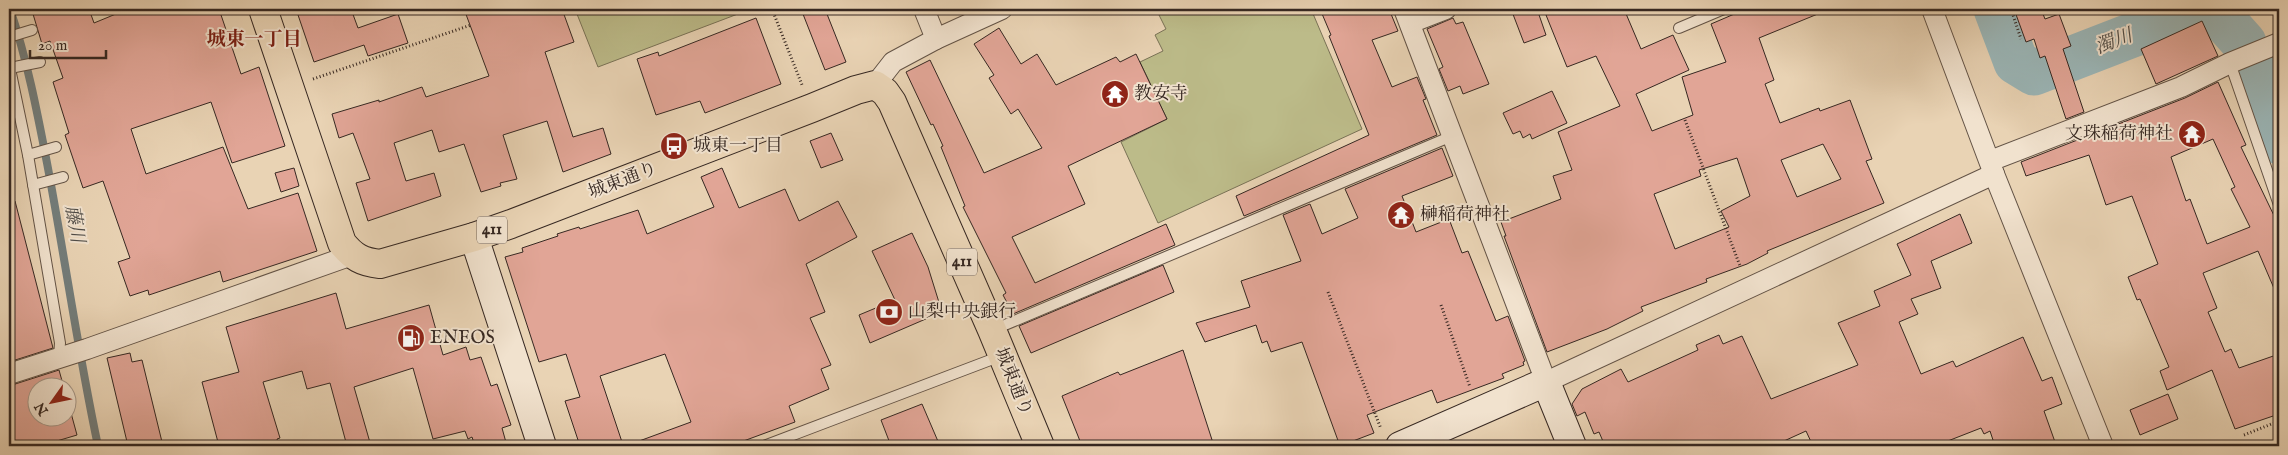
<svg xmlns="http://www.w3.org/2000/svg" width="2288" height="455" viewBox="0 0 2288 455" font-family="'IM FELL English','Noto Serif JP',serif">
<rect width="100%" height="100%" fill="#e9d3b4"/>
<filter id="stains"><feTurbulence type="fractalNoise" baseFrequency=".004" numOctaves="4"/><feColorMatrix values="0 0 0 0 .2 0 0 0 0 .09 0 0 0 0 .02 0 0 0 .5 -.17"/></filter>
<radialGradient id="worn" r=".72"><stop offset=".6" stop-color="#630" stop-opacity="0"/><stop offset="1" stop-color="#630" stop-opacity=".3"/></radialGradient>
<!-- green -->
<g fill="#bcbb89" stroke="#797256">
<path d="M575,9h176l-153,58z"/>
<path d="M1156,9h155l51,120 -204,94 -37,-81 46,-23 -27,-57 23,-11 -8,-16 11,-6z"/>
</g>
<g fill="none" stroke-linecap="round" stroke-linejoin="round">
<!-- stream -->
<path stroke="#737d7b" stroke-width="8" d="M10,9c17,50 27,102 37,154 18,95 31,189 51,283"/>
<!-- river -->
<path stroke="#9bb6b7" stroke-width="45" d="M1996,9l20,53 18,11 163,-63 23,6 24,27 35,99"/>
</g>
<!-- building -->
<g fill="#e1a596" stroke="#362822" fill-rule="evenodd">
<path d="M50,9h39l5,14 34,-14h91l22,65 18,-7 26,79 -53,17 -21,-61 -80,27 15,45 77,-27 25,62 50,-16 19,58 -94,31 -3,-11 -71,24 -1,-5 -18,6 -12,-34 12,-4 -27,-77 -20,7 -18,-53 4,-2 -16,-51 10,-4 -13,-37 -8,3 -9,-30z"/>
<path d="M296,9h55l7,19 40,-14 10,29 -40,13 -4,-11 -50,17z"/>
<path d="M464,9h98l12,33 -29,10 28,85 30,-9 8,26 -48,18 -16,-51 -44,14 14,44 -17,4 1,3 -20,6 -17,-48 -25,8 -7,-22 -38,13 12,38 28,-8 7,23 -73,25 -12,-38 14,-4 -17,-46 -14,5 -7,-24 47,-14v2l43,-15 4,10 63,-21z"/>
<path d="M801,9h24l21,53 -21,8z"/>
<path d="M1320,9h69l9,22 -26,9 20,47 25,-10 9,22 -3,1 14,35 -193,81 -8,-20 133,-61 -40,-99 2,-1z"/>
<path d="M1511,9h26l9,26 -22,8z"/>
<path d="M1561,9h63l17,40 32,-14 16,35 -53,24 16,37 41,-16 -11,-38 44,-15 -15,-38 35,-15h84l-71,29 15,42 -9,4 15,39 39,-15 1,3 30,-11 22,59 -6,2 18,42 -117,48 1,2 -21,11 -41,15 1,3 -66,25 2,4 -36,18 -60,23 -43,-116h2l-5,-14 60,-23 -8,-23 19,-6 -14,-38 62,-26 -24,-50 -29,11 -21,-52zM1823,144l18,35 -44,18 -16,-37zM1737,158l13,38 -29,15 8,16 -54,22 -21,-55 47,-18 -2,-6z"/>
<path d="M2014,9h27l4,10 14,-5 12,32 -8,3 21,63 -18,7 -21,-63 -5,2 -6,-19 -8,3z"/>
<path d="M756,18l25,66 -76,29 -5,-12 -44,14 -19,-56 21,-7 1,4z"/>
<path d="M1453,18l3,6 7,-2 26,62 -26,10 -3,-8 -12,5 -9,-22 4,-2 -16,-38z"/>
<path d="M2202,21l16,35 -62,28 -15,-35z"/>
<path d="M999,28l22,36 16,-10 19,31 60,-28 4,5 16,-8 31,65 -99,47 17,38 -73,33 23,46 131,-59 9,21 -162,69 -10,-19 3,-2 -43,-86 2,-1 -24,-59 2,-1 -10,-22 -2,1 -25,-53 24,-12 54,113 58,-25 -24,-39 -7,5 -22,-36 5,-3 -20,-31z"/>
<path d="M2218,82l28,63 -5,2 38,79v74l-21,-49 -55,22 14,35 -9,4 17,40 6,-3 8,19 40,-14v60l-44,15 -23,-59 -45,20 -7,-19 9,-4 -29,-68 -3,1 -9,-23 30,-13 -26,-68 -26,9 -17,-50 -63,21 -5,-14 164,-64zM2213,139l22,48 -4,2 19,38 -43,17 -17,-45 -4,2 -15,-44z"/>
<path d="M1552,91l15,32 -35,16 -2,-5 -7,4 -3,-7 -7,3 -10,-21z"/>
<path d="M831,133l12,27 -22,8 -11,-27z"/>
<path d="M1442,148l11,28 -51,20 14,36 33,-13 13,34 6,-2 28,70 12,-5 17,45 -2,1 1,3 -22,9 2,4 -67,25 -5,-13 -65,25 7,18 -34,13 -38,-104 -31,10 -4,-11 -5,2 -6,-18 -51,17 -9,-19 54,-16 -9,-26 60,-20 -18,-46 27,-11 12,30 36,-16 -13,-29z"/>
<path d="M294,168l5,18 -18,6 -6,-19z"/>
<path d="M722,168l17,40 46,-19 14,32 39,-20 19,36 -51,27 19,48 -15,6 21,47 -10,4 8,20 -40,17 6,16 -65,24h-98l-1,-2 60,-22 -26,-68 -65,22 22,66 -12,4h-30l-15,-45 15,-4 -14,-43 -27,8 -34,-105 18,-5 -1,-4 36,-12 -1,-2 22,-7 1,2 58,-19 9,24 67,-27 -13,-30z"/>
<path d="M15,201l38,147 -44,14v-160z"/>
<path d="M1960,214l12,29 -41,18 10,27 -30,11 7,15 -19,8 22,52 32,-13 3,6 67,-30 19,44 10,-4 10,27 -18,7 11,31 -13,4h-47l-5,-15 -6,3 -3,-6 -46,18h-122l-7,-15 -33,15h-168l-6,-14 -5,2 -9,-22 -8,4 -5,-12 10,-15 39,-20 7,13 70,-32 -2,-5 23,-10 4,9 19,-8 29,63 87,-34 -20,-42 42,-17 -6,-15 37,-16 -14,-31z"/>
<path d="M912,233l16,34 14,45 -72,31 -11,-28 36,-15 -23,-49z"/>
<path d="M1163,265l11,27 -143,61 -12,-27z"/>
<path d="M336,293l10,36 83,-24 14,50 23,-8 4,13 11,-3 10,29 6,-2 14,41 -9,3 5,18h-32l-3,-9 -4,2 -3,-8 -32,8 -20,-71 -59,19 17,59h-24l-17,-63 -23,6 -5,-18 -39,11 17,56 -3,1 2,7h-60l-17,-64 37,-10 -13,-45z"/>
<path d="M1183,350l31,96h-132l-20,-50 56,-24 2,3z"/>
<path d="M130,353l2,9 10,-2 21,86h-35l-21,-88z"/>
<path d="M59,370l5,18h-26v30h30v-16l9,33 -37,11h-31v-60z"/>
<path d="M2168,394l10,25 -38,16 -10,-25z"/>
<path d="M922,404l18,42h-49l-10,-26z"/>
</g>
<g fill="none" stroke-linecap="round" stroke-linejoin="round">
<!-- lane casing -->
<g stroke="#635346" stroke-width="12">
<g id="lane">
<path d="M1679,28l45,-19"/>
<path d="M9,37l23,-7"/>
<path d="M2230,63l49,142"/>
<path d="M9,64l19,91 32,188 -1,14"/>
<path d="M10,68l30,-6"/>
<path d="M28,155l28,-8"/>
<path d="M33,185l30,-8"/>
<path d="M993,330l459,-194"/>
<path d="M764,446l237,-90"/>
</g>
</g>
<!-- street casing -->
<g stroke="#635346" stroke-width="22">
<g id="street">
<path d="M924,9l12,30"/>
<path d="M1404,9l142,373 448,-208"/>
<path d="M1932,9l62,165 109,272"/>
<path d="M1410,23l36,-14"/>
<path d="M875,85l18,-23 43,-23 66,-30"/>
<path d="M1990,161l191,-74 49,-24 49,-20"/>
<path d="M9,374l78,-25 265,-94"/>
</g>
</g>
<!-- secondary casing -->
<g stroke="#362822" stroke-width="30">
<g id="secondary">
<path d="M474,237l68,209"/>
<path d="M1400,446l146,-64 26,64"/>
</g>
</g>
<!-- highway casing -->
<g stroke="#362822" stroke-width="30">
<path id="highway" d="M263,9l79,234c11,14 20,19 38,21l94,-27 37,-13 301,-116 44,-18 19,-5 10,7 7,10 100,228 48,116"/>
</g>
<!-- path -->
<g stroke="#362822" stroke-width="3" stroke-dasharray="1 2.5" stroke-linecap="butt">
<path d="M772,9l30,76"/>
<path d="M2011,9l10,30"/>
<path d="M313,79l158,-54"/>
<path d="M1685,120l55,146"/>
<path d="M1328,292l53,137"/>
<path d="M1441,305l29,82"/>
<path d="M2244,435l35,-14"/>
</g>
<!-- lane -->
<use href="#lane" stroke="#f1e2ce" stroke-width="10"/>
<!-- street -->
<use href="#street" stroke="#f1e2ce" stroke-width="20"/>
<!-- secondary -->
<use href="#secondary" stroke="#f1e2ce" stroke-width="28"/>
<!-- highway -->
<use href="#highway" stroke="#e9d3b4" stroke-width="28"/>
</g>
<!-- icons -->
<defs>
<g id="temple-disc" transform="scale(1.4375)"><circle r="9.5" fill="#8f2418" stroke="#f1e2ce"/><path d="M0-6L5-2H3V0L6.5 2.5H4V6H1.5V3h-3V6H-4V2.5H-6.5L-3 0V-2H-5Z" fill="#fff"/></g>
<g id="bus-disc" transform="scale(1.4375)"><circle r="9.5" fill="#8f2418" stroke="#f1e2ce"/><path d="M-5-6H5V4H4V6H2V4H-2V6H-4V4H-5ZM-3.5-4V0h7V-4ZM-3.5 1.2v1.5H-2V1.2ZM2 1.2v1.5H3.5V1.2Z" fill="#fff"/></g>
<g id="bank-disc" transform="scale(1.4375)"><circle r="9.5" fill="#8f2418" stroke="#f1e2ce"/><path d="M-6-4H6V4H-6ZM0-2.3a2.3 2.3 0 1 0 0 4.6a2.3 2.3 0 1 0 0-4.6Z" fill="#fff"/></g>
<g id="fuel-disc" transform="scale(1.4375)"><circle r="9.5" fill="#8f2418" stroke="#f1e2ce"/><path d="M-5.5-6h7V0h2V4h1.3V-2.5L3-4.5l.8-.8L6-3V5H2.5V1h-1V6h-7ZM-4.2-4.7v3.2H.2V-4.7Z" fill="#fff"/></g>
</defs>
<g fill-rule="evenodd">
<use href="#temple-disc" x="1115" y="94"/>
<use href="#temple-disc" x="2192" y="134"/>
<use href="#bus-disc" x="674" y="146"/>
<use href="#temple-disc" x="1401" y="215"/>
<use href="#bank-disc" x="889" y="312"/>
<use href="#fuel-disc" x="411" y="338"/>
</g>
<g text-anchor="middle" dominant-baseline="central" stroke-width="4" stroke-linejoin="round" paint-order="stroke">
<!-- shield labels -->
<g fill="#f1e2ce" stroke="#6e6056" stroke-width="1">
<rect x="477" y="216.5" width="30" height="27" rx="4"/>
<rect x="947" y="248.5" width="30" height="27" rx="4"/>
</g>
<g font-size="16" font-weight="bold" fill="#362822">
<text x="492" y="230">411</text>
<text x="962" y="262">411</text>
</g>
<!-- poi labels -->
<g font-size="18" fill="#362822" stroke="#f1e2ce" text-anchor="start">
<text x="1134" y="94">教安寺</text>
<text x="2173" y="134" text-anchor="end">文珠稲荷神社</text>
<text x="693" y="146">城東一丁目</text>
<text x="1420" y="215">榊稲荷神社</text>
<text x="908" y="312">山梨中央銀行</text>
<text x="430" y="338">ENEOS</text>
</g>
<!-- street labels -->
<g font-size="18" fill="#362822" stroke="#f1e2ce">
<text transform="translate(623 181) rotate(-21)">城東通り</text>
<text transform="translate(1013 382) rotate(68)">城東通り</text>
</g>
<!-- neighbourhood labels -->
<g font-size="19" font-weight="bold" fill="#7a1f14" stroke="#f1e2ce">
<text x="254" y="40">城東一丁目</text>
</g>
<!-- water labels -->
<g font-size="19" font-style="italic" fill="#4f4c47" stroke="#f1e2ce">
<text transform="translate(2114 42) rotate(-21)">濁川</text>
<text transform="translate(74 224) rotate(80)">藤川</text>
</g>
</g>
<!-- margin -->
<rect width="2288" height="455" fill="none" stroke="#e9d3b4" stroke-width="30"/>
<rect x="10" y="10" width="2268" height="435" fill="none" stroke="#362822" stroke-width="2.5"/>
<rect x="15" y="15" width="2258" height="425" fill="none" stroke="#362822"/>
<!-- north arrow -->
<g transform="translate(52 402) rotate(237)"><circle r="24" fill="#f1e2ce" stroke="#a69889"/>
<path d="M0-4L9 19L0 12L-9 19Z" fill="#8f2418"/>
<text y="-8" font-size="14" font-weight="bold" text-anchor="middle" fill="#362822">N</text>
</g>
<!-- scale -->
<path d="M30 50v8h76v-8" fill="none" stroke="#362822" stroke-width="2.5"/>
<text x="38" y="50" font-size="15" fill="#362822" stroke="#f1e2ce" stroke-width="4" paint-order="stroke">20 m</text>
<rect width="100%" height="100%" filter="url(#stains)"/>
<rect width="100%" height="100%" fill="url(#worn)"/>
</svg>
